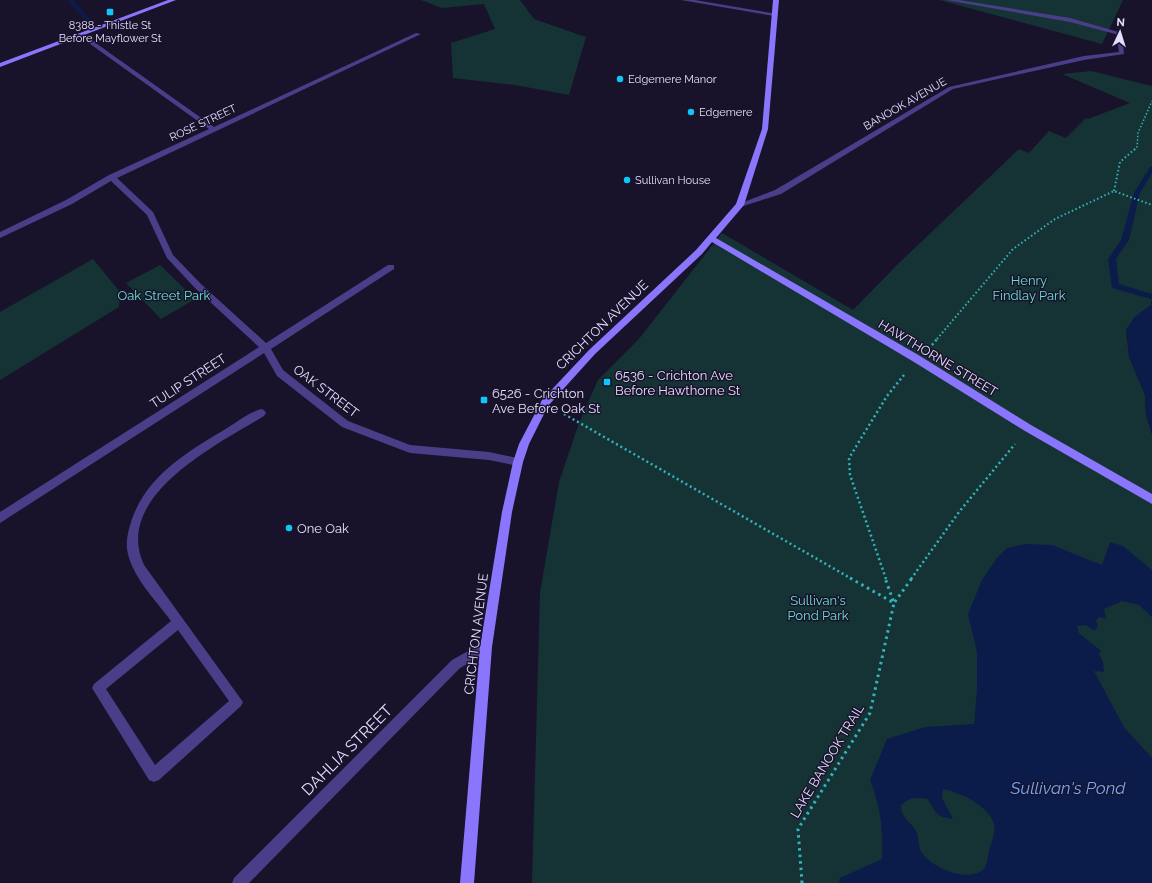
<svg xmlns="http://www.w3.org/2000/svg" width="1152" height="883" viewBox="0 0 1152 883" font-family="Raleway,sans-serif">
<rect width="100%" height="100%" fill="#19122b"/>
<!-- green -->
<g fill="#153335">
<path d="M421,0h99l14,19 52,18 -17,58 -54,-10 -62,-7 -2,-35 44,-14 -11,-25 -42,4z"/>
<path d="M939,0h184l-21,44z"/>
<path d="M1091,71l61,15v214l-1,5 -19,16 -6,9 3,27 16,38 1,20 6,19v449h-620l8,-290 19,-111 20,-59 19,-43 40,-40 84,-107 131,77 46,-47 120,-114 10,4 20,-22 17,7 20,-20 2,1 42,-16 -68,-29z"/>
<path d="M93,259l27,33 -1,15 -119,73v-68z"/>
<path d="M160,265l35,34 -34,20 -35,-36z"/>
</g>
<!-- water -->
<g fill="#0c1c4a" fill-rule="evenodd">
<path d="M1152,290v144l-6,-19 -1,-20 -16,-38 -1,-21 -2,-5 8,-14 17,-12z"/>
<path d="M1110,542l13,4 29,24v47l-13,-12 -17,-4 -18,8 2,10 -7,-2 -3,4 2,5 -4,5 -8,-6 -9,1 2,7 22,18 -2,3 4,8 1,10 -10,-1 30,56 28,31v125h-313l1,-5 42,-19c1,-30 -1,-51 -12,-79l17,-41 38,-12 49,-3 3,-34v-38l-9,-38 14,-34 15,-22 10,-10 19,-4 26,1 50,20zM943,789c18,4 45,16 51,35 2,8 -3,20 -5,27 -1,5 -2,14 -5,18 -16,14 -50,0 -62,-16 -4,-5 -3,-14 -5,-20 -5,-12 -16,-13 -16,-28 9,-8 15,-8 27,-6 8,14 8,18 25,20l-11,-21z"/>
</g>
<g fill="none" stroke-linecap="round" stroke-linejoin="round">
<!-- stream -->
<g fill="#0c1c4a" fill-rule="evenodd">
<path d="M67,0h6l18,20v2h-4z"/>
<path d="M1152,166v7l-12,20 -11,47 -13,19 3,25 33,10 -1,5 -39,-11 -4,-29 13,-19 13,-47 16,-26z"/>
</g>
<!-- path-far3 -->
<path stroke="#33b4bc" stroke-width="1.5" stroke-dasharray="1.5 2" stroke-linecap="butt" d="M1134,150l3,-3 1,-14 14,-32"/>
<!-- path-far2 -->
<g stroke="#33b4bc" stroke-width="2" stroke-dasharray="1.5 2.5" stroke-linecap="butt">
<path d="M1114,191l6,-29 15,-13"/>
<path d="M937,339l76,-90 42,-30 59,-28 38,14"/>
</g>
<!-- path-far1 -->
<g stroke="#33b4bc" stroke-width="2.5" stroke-dasharray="2 3" stroke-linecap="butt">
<path d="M932,345l6,-7"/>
<path d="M564,414l288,165"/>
<path d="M886,579l-36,-104 -1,-17 38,-62 17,-21"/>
<path d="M911,579l48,-67 56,-68"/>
</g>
<!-- path -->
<g stroke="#33b4bc" stroke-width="3" stroke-dasharray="2.5 4" stroke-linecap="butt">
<path d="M850,578l44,25 18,-25"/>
<path d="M802,883l-4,-54 72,-116 24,-110 -9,-25"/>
</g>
<!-- lane -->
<g fill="#4a3e89" fill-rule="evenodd">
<path d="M946,0h13l111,18 52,15 -3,2 -49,-13z"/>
<path d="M261,409l3,1 2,3 -2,3c-46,28 -152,80 -120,149l99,137 -2,4 -82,74 -5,2 -5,-2 -57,-92 2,-4 77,-63c-16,-22 -40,-45 -44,-72 -1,-10 2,-21 5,-30 15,-43 55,-67 92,-89 12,-7 24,-17 37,-21zM178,630l51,71 -74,64 -49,-76z"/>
</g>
<!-- street -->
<g fill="#4a3e89" fill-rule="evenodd">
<path d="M681,0h14l82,14 -3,2z"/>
<path d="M1119,31l3,2 2,21 -40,6 -131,29 -172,105 -41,13 -4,-2 39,-15 174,-103 135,-31 35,-4 -3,-19z"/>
<path d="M416,33l5,1 -304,144 36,34 20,43 28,29 65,59 122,-78h6v4l-123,80 12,21 65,51 62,24 79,7 33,7 1,3 -1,3 -4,1 -29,-6 -79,-7 -68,-26 -65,-51 -13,-23 -264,170v-11l259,-165 -64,-59 -28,-30 -20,-43 -36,-34 -39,23 -72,34v-6l66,-32 43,-25 100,-46 -130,-93v-2h4l131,93z"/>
<path d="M486,641l4,2 2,4 -2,4 -30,17 -211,215h-17l2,-5 218,-218z"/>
</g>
<!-- secondary -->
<g fill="#8976fc" fill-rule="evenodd">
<path d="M168,0h8l-176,67v-4z"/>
<path d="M773,0h6l-11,129 -24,76 -28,33 204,118 111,69 121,69v10l-127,-73 -111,-69 -202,-120 -10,12 -107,100 -47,52 -19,38 -6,18 -11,50 -20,135 -18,236h-14l20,-236 22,-135 11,-50 6,-18 23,-44 47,-50 107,-100 40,-46 26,-75z"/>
</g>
</g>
<!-- markers -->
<g fill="#0dc7fa" stroke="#19122b" stroke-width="1.5">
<rect x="106" y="8" width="8" height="8" rx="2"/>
<circle cx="620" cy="79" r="4"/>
<circle cx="691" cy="112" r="4"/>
<circle cx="627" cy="180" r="4"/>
<rect x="603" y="378" width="8" height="8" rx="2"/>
<rect x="480" y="396" width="8" height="8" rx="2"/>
<circle cx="289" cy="528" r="4"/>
</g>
<g text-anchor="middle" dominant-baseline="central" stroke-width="3" stroke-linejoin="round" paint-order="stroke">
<!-- far-poi labels -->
<g font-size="11" fill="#e5ddfe" stroke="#19122b" text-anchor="start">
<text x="110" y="25" text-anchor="middle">8388 - Thistle St<tspan x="110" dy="13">Before Mayflower St</tspan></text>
<text x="628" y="79">Edgemere Manor</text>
<text x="699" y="112">Edgemere</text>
<text x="635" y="180">Sullivan House</text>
</g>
<!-- far-street labels -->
<g font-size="11" fill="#e5ddfe" stroke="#19122b">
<text transform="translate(905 104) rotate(-30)">BANOOK AVENUE</text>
<text transform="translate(203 123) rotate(-25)">ROSE STREET</text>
</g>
<!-- park labels -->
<g font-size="13" fill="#68dfcf" stroke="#19122b">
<text x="1029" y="280">Henry<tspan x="1029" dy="15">Findlay Park</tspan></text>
<text x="164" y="295">Oak Street Park</text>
<text x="818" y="600">Sullivan's<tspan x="818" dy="15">Pond Park</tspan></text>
</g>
<!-- street labels -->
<g font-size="13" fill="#e5ddfe" stroke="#19122b">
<text transform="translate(602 325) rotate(-44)">CRICHTON AVENUE</text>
<text transform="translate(938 358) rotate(31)">HAWTHORNE STREET</text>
<text transform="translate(188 381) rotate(-33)">TULIP STREET</text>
<text transform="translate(326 391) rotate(37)">OAK STREET</text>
<text transform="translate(476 634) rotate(-83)">CRICHTON AVENUE</text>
<text transform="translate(827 761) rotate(-59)">LAKE BANOOK TRAIL</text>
</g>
<!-- poi labels -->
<g font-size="13" fill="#e5ddfe" stroke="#19122b" text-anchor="start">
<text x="615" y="375">6536 - Crichton Ave<tspan x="615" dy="15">Before Hawthorne St</tspan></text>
<text x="492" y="393">6526 - Crichton<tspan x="492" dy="15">Ave Before Oak St</tspan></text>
<text x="297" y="528">One Oak</text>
</g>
<!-- near-street labels -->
<g font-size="16" fill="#e5ddfe" stroke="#19122b">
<text transform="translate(347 750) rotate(-45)">DAHLIA STREET</text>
</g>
<!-- near-water labels -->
<g font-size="17" font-style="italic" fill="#6da9fc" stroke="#19122b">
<text x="1068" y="788">Sullivan's Pond</text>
</g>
</g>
<!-- north arrow -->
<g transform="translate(1120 32) rotate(4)" stroke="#19122b" stroke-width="3" paint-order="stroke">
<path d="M0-3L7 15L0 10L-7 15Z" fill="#e5ddfe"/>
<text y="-6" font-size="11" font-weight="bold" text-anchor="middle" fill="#e5ddfe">N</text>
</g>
</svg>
